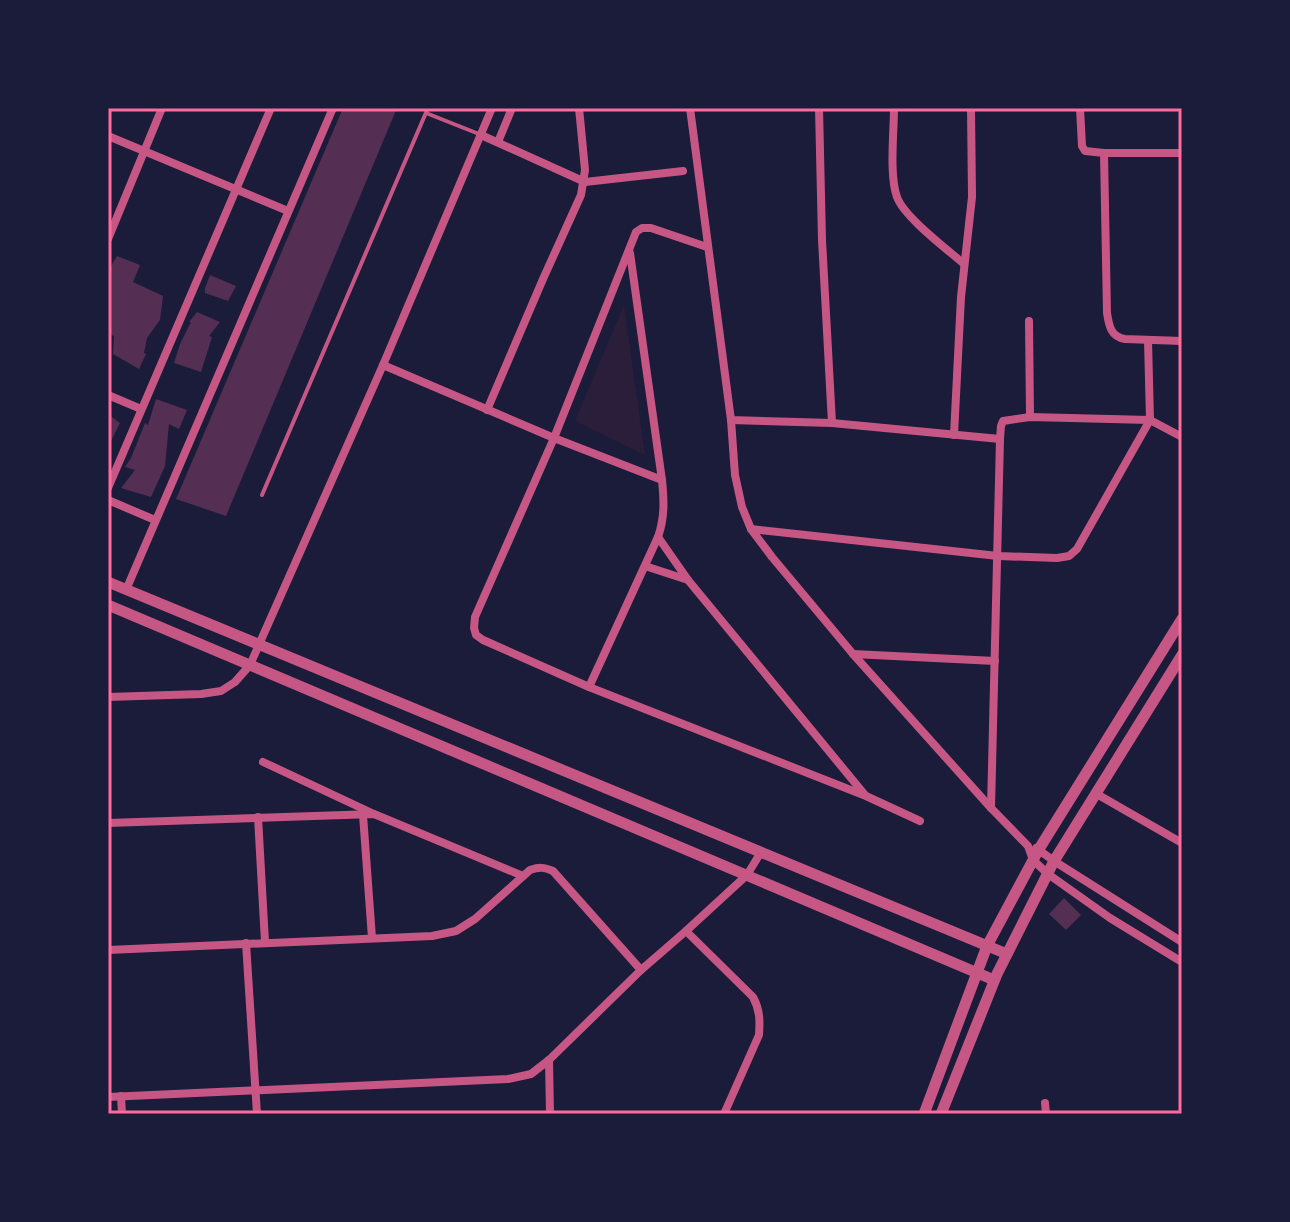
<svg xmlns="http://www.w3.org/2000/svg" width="1290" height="1222" viewBox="0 0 1290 1222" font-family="Commissioner,sans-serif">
<rect width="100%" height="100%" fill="#1b1b3a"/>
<!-- green -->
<path fill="#2a1e3b" d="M624,305l21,150 -70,-34z"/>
<!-- building -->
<g fill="#542f53">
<path d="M343,108h54l-171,408 -50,-17z"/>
<path d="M117,256l23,9 -7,17 30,14 -3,24 -13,18 -3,15 2,1 -7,15 -26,-15 1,-18 -6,-2v-63z"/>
<path d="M210,275l26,11 -8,15 -23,-8v-5z"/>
<path d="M197,312l23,10 -11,14 3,1 -11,35 -27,-9 6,-19 11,-22h-2z"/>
<path d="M156,399l31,11 -8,19 -10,-5 -4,42 -14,31 -30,-9 14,-18 -10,-3 6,-9 14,-35 3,2z"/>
<path d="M108,414l12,9 -12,24z"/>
<path d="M1064,898l17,17 -15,15 -17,-16z"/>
</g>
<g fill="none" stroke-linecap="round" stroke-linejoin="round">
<!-- service -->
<g stroke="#c65784" stroke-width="4">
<path d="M426,113l53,21"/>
<path d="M262,495l166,-387"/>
</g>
<!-- minor -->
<g stroke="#c65784" stroke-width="8">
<path d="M690,108l41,312 101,3 168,16"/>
<path d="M819,108l3,132 10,183"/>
<path d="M894,108c0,24 -5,67 3,89 7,20 50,52 67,67"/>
<path d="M1080,108l2,38 3,5 19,2 3,160c2,13 4,24 18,26l57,2"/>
<path d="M481,135l104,47 98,-11"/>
<path d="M108,136l180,75"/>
<path d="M498,142l14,-34"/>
<path d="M1104,153h78"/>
<path d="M108,239l54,-131"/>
<path d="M630,253l32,227"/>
<path d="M1029,321l1,96"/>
<path d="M383,365l171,73 108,42c2,20 3,37 -4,57l-69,150 277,109 54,25"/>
<path d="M108,395l33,14"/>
<path d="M487,410l56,-131 38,-84 4,-25 -6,-62"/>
<path d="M731,420l4,55 7,32 9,22 21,28 81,97 138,154 37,38 5,14 15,14 62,44 72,44"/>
<path d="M954,435l7,-138 11,-100 -1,-89"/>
<path d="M108,488l163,-380"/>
<path d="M108,500l47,20"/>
<path d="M751,529l247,27 59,2 12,-2 8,-7 73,-129 -2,-80"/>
<path d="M658,537l30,43 177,215"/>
<path d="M645,566l43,14"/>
<path d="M126,590l207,-482"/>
<path d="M853,654l142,7"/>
<path d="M589,687l-106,-47 -7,-5 -2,-7 1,-11 79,-179 82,-206 6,-4h9l56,19"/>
<path d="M108,697l93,-3 20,-3 14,-9 15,-17 133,-300 109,-257"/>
<path d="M263,762l111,52"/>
<path d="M1095,793l87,50"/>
<path d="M991,808l9,-369 1,-13 2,-5 27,-4 120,3 32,17"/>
<path d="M363,815l9,123"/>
<path d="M258,817l7,125"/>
<path d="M108,823l266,-9 149,62"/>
<path d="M1036,848l18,13 128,81"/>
<path d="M686,931l61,-56 14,-23"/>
<path d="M246,943l11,171"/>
<path d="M108,950l324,-14 24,-5 19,-12 55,-49c9,-3 14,-3 23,1l88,99 45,-39 67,66c7,13 7,23 6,38l-35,79"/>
<path d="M549,1060l1,54"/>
<path d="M121,1096l1,18"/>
<path d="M108,1097l400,-18 23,-5 18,-14 92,-90"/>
<path d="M1045,1103l1,11"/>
</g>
<!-- tertiary -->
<g stroke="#c65784" stroke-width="11">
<path d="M108,582l899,372"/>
<path d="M108,605l886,375"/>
<path d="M924,1114l63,-168 52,-97 143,-230"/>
<path d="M941,1114l56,-140 57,-113 128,-206"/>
</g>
</g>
<!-- border -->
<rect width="1290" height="1222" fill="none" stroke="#1b1b3a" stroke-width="220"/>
<rect x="110" y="110" width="1070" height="1002" fill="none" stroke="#ff6b9d" stroke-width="3"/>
</svg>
